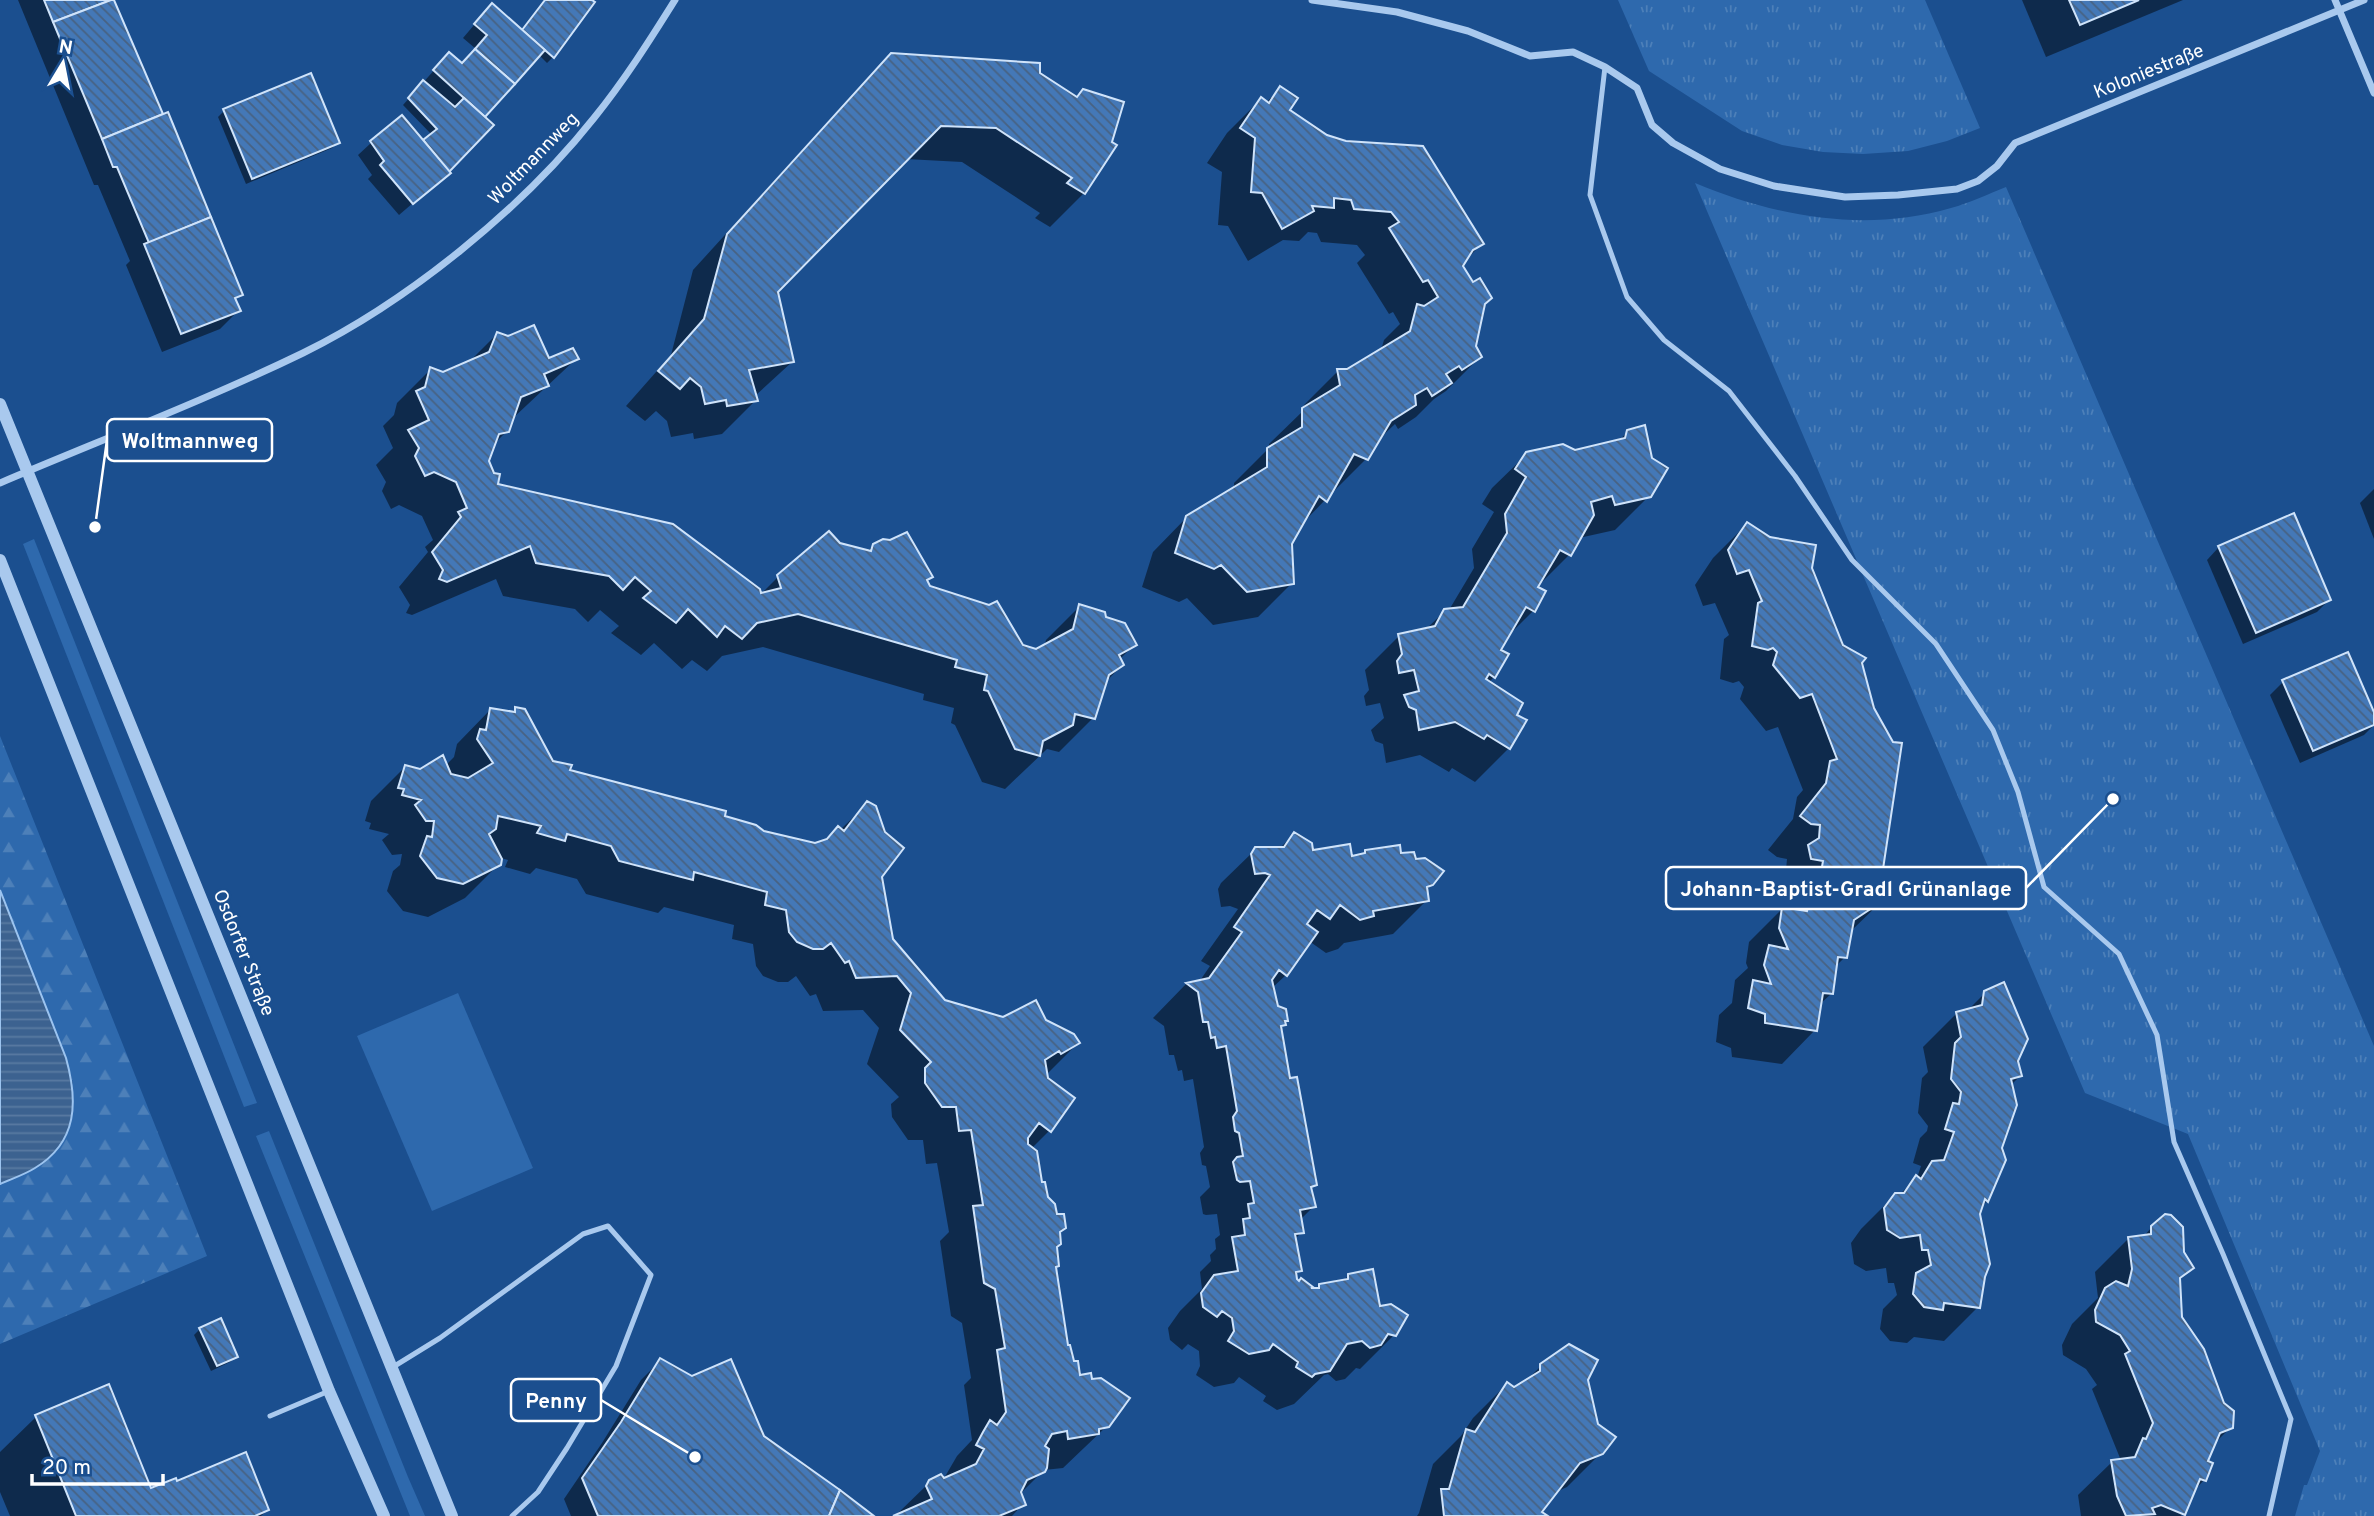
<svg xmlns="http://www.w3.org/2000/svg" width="2374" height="1516" viewBox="0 0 2374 1516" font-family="Overpass,sans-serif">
<defs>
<pattern id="forest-firs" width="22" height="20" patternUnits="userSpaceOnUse" patternTransform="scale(1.75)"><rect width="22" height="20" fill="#2e69ad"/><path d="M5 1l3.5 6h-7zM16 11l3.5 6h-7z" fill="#4d80b9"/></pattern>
<pattern id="park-tufts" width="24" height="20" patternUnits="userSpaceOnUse" patternTransform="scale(1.75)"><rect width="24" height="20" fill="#2e69ad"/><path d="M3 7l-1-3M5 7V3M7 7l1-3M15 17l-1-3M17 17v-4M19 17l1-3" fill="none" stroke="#4d80b9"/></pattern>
<pattern id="water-rules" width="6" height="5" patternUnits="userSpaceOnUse" patternTransform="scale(1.75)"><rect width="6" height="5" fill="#3c6290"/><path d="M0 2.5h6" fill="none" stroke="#597aa1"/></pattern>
<pattern id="building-back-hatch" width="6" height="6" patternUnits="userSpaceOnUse" patternTransform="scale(1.75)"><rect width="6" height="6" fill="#4478b7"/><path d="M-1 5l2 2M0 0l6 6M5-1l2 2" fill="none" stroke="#486282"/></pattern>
</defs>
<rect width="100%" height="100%" fill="#1b4f8f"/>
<!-- green -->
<g fill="#2e69ad">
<path d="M34,539l223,564 -13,4 -221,-563z"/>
<path d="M458,993l75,175 -101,43 -75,-175z"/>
<path d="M269,1131l139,346 17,39h-15l-154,-380z"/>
</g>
<!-- forest -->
<path fill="url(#forest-firs)" d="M0,736l207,520 -207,88v-160l35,-16 38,-85 -7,-25 -66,-168z"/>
<!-- park -->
<g fill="url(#park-tufts)">
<path d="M1618,0h307l55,128 -33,13 -39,10 -45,3 -40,-2 -41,-7 -40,-14 -93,-60z"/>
<path d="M1695,183c81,34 170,50 256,25 19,-5 37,-14 55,-21l368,859v470h-79l9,-31h3l13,-34 -132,-317 -103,-41z"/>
</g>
<!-- water -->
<path fill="url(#water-rules)" stroke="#9cc4f0" stroke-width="2" d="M0,890l66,168c12,43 12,84 -31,110 -11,7 -24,11 -35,16z"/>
<!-- shadow -->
<g fill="#0007">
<path d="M18,0h95l128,294 -7,6 5,10 -19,19 -58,23 -36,-87 4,-4 -32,-76h-4z"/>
<path d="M545,0h44l3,2 -39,55 -6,6 -8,-8 -56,62 -36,54 1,2 -49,42 -31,-36 4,-4 -14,-20 13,-12h52l9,-8 -29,-30 34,-38 24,-2 15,-16 -13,-11 17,-20 41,14z"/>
<path d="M2022,0h161l-137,57z"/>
<path d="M892,55l146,19 46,119 -34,34 -15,-9 5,-5 -78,-51 -56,-3 -130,132 16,71 -37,34 1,4 -34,34 -28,5 -1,-6 -22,4 -4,-16 -11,-10 -11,10 -19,-15 45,-51 22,-85 165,-181z"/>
<path d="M310,75l28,67 -6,6 -86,36 -28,-67 6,-6z"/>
<path d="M1280,88l8,22 194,133 -21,23 22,39 -9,41 6,11 -34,34 -12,8 -18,18 -18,12 -3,-5 -18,17 -11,18 -34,34 -2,-1 -5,8 -24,25 -10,19 1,39 -34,34 -45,8 -26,-27 -8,4 -37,-15 11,-35 34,-35 47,-28v-6l35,-35v-4l36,-35 -1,-4 34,-34h9l34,-21 3,-10 16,-16 -7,-12 -4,2 -32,-51 8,-8 -8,-10 -36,-3 -4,-9 -9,-1 -9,9 -16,-1 -35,21 -20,-35 -10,-1 4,-53 -15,-9 20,-30 34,-34 5,4z"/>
<path d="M497,334l51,26 29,-2 -66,62 -4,11 -14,14 -6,17 9,24 264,109 19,-19 60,-31 28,7 7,-7 57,32 -5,5 2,5 94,60 14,4 8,-4 2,-7 34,-34 24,12 31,26 -16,16 3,5 -17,18 -12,35 -34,34 -12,-3 -42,40 -23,-7 -27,-57 -4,-2 3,-15 -31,-8 1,-6 -161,-47 -41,9 -15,15 -15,-11 -10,9 -28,-26 -13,12 -30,-22 8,-7 -19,-16 -12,12 -13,-13 -72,-13 -7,-17 -84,36 -6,-2 4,-8 -11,-18 29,-35 -3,-5 8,-7 -11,-24 -23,-11 -8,4 -9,-18 4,-9 -10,-17 17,-17 -10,-22 11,-11 3,-12 34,-34 12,5 26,-12z"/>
<path d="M1627,432l22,64 -34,34 -36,8 -10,17 -33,33 8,4 -11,19 -28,28 -6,11 -5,27 -6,6 27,33 -6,32 -34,34 -23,-14 -3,4 -29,-17 -34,8 -3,-19 -8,-3 -4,-11 13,-12 -4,-15 -14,3 -2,-10 5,-6 -4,-20 34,-34 26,-6 20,-19 4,-1 25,-42 -2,-19 22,-37 -12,-8 10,-16 35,-34 47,-2 44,-10z"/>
<path d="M2374,489v50l-14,-36z"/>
<path d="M1747,524l63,45 32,77 19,16 21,206 -6,5 -1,9 12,14 -37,36 -5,25 -10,10 -4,27 -12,11 -4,25 -33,34 -50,-7 -1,-9 -15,-6 3,-27 13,-12 3,-23 13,-12 -2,-5 3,-21 33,-33 6,1 2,-16 -12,-1 -3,-12 11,-11 1,-11 -10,-2 -9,-7 25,-31 4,-22 6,-7 -25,-63 -12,4 -26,-32 4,-12 -5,-6 -6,2 -13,-4 4,-40 5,-4 -14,-32 -12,3 -8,-21 18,-27z"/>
<path d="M2219,547l110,53 -12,12 -74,32 -36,-84z"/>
<path d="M2283,682l91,34v9l-10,10 -64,28 -30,-68z"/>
<path d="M515,709l37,53 16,9 155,46 40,16 53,11 8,-3 14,-13 2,2 28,-27 24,137 52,61 59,17 42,3 33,22 -32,32 3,56 -18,18 9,35 19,49 -4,15 3,18 -4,3 13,78 12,30 28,49 -44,42 -19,2 -24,24 3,10 -11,12h-117l35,-34 13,-2 14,-24 15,-16 -8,-55 7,-7 -9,-55 -11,-7 -11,-75 9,-9 -12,-69 -11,1 -3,-24h-15l-16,-23 -1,-13 8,-7 -32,-33 12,-36 -16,-18 -40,1 -7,-17 -6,2 -14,-20 -8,6h-10l-15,-6 -7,-10 -3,-22 -21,-5 2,-14 -70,-18 -6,6 -72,-19 -9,-15 -41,-11 -6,6 -25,-7 3,-7 -7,-2 -2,6 -34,34 -37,19 -25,-6 -16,-20 6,-20 7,-6 2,-11 -10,1 -10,-15 7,-6 -20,-5 2,-6 -6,-2 6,-20 34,-34 15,4 25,-5 9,-9 3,-13 33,-34 22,3z"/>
<path d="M1294,834l18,18 39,6 11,-2 3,-4 35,3 15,6 17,23 -6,7 1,9 -34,34 -49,9 -6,6 -12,4 -17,-12 -23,34 -14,13 4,20 10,12 -7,9 9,51 27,104 -5,5 4,17 -14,14 2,12 -8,8 6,30 -5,5v5l12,11 8,-1 4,-5 24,-4 5,-5 30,32 16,27 -34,34 -4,-1 -11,11 -9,2 -8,-7 -4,1 -30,29 -17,6 -14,-9 3,-5 -27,-19 -5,6 -20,4 -18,-12 4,-9 -1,-15 -11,-7 -6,6 -12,-10 -2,-12 12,-17 22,-22 -2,-17 11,-11 -1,-6 6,-6 -1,-10 5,-4 -3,-21 -11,1 -3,-1 -3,-17 10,-10 -4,-21 -4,-1 -2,-12 4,-6 -11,-68 -9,2 -2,-11 -4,1 -4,-16h-5l-5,-29 -11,-8 33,-34 13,-2 11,-16 -9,-5 37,-52 -8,-3 -9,1 -3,-18 3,-6 35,-34h23z"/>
<path d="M1985,993l31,68 4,15 -9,9 -11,63 -13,53 -6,6 -2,6 5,63 -6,31 -34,34 -30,-4 -7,6 -17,-2 -10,-12 3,-20 14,-14 -3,-12h-6l-2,-15 -20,3 -12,-7 -3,-21 10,-14 34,-34h4l18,-17 4,-12 -8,-3 7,-25 7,-7 1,-5 -10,-13 4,-35 6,-6 -5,-25 34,-34 10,-2z"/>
<path d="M2152,1227l30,25 10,15 -14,14 3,37 50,109 -18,18 -8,17 -1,18 -10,11 -13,25h-100l-3,-21 34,-33 7,-1 1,-3 -28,-69 5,-4 -11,-16 -23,-14 -1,-10 10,-21 26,-26 -3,-26 34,-34 14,-1z"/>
<path d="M200,1329l36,27 -6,6 -19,9 -17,-36z"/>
<path d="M660,1361l103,76 108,79h-300l-7,-17 38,-56 39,-63z"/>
<path d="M1542,1365l44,14 16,73 -35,35 -11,5 -16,20 5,4h-128l2,-3 14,-49 28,-28 12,-18 34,-34 7,5 10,-6z"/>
<path d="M108,1387l42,103 26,-7 91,27 -6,6h-251l-10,-24v-40l36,-35z"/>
</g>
<!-- building -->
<g fill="url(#building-back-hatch)" stroke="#cfe3fa" stroke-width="2">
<path d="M44,0h67l-58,22z"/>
<path d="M111,0h3l49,114 -61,25 -49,-117z"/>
<path d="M545,0h47l3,2 -41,56 -32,-28z"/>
<path d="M2069,0h70l-59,25z"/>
<path d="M492,3l53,47 -30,34 -40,-35 12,-14 -13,-11z"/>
<path d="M475,49l40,35 -30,33 -52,-47 16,-18 13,11z"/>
<path d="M891,53l149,10v10l37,24 6,-8 41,13 -12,40 5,3 -32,49 -18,-11 5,-5 -76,-50 -55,-2 -163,166 16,70 -45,8 9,31 -31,5 -1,-6 -21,4 -4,-17 -11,-9 -10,11 -22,-18 46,-52 23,-85z"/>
<path d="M311,73l29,70 -88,36 -29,-70z"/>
<path d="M423,80l32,27 9,-9 30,27 -45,47 -26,-32 14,-11 -29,-31z"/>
<path d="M1280,86l18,12 -8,12 37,25 19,6 77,5 61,98 -11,6 -10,16 10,16 7,-4 12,20 -7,6 -9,42 6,11 -20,13 -3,-4 -13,8 6,9 -20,13 -5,-8 -12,7 1,10 -25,16 -23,39 -14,-6 -27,48 -8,-6 -27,48 2,40 -47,8 -26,-27 -7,4 -39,-16 11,-37 81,-49v-19l35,-21v-19l38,-23 -3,-16h10l63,-38 7,-27 7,2 14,-9 -10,-17 -5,2 -34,-54 10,-6 -8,-10 -37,-3 -3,-9 -17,-2v10l-22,-2 2,5 -32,18 -20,-36 -11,-1 4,-54 -15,-10 21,-31 8,6z"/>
<path d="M168,112l43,105 -62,26 -32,-76h-4l-11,-28z"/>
<path d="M402,115l49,58 -38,31 -33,-39 4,-4 -14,-20z"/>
<path d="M211,217l32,78 -8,3 6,13 -60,23 -37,-90z"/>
<path d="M534,325l15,33 24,-10 6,11 -35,15 5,12 -28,11 -12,35 -10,2 -10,27 5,12 6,1 -2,10 175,40 87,65 1,4 20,-5 -4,-13 52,-44 11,12 31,8 2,-7 10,-5 7,1 17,-8 26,45 -6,3 3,6 59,19 8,-4 26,44 13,4 37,-20 6,-25 26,8 1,5 19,6 12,22 -18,10 5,10 -15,10 -14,44 -20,-5 -2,11 -30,16 -3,15 -25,-7 -27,-58 -4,-1 3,-15 -32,-8 2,-7 -159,-46 -41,9 -15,16 -17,-13 -8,11 -29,-28 -12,14 -33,-25 8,-7 -16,-14 -12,13 -14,-14 -73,-13 -6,-17 -83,36 -8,-3 4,-9 -11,-18 29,-35 -3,-5 9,-4 -11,-26 -22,-10 -9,4 -10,-20 4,-8 -11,-18 21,-10 -13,-29 9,-4 5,-20 13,5 46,-20 8,-20 11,4z"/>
<path d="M1645,425l7,33 16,10 -17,29 -36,8 -3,-9 -21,6 3,13 -23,41 -11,-6 -22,37 8,4 -11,21 -9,-5 -25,43 8,4 -14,24 -6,-4 -3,5 37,24 -6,12 10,5 -17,29 -23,-14 -3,4 -29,-17 -36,8 -3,-20 -7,-3 -5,-12 15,-4 -5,-21 -15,3 -2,-12 5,-7 -4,-20 37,-8 9,-17 19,-2 44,-74 -2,-19 21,-37 -11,-8 11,-17 37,-8 12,6 50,-12 2,-8z"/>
<path d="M2294,513l37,87 -75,33 -38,-87z"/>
<path d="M1747,522l23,15 46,8 -4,23 31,77 23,13 -4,5 12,45 19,34 9,1 -19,126 -4,-1 -2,13 13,15 -36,24 -7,38 -9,-1 -5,37 -10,-1 -6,38 -52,-8v-9l-17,-6 5,-28 18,4 -7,-19 5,-20 19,4 -9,-21 3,-21 25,4 5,-23 7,-4 4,-23 -12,-2 -3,-14 11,-7 1,-13 -9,-1 -11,-8 26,-33 4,-22 7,-2 -25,-65 -12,4 -27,-33 4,-13 -4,-4 -5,2 -16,-4 6,-43 4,-2 -13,-31 -12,4 -9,-24z"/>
<path d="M2348,652l26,60v13l-61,26 -31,-71z"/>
<path d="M515,707l10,2 28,52 19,4 -2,5 156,41 -1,5 31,9 8,6 51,12 12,-4 11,-13 6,5 23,-30 9,5 9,26 19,16 -22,29 11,62 52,61 58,17 33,-17 10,20 28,14 6,9 -19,11 -2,-3 -14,9 3,18 27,20 -24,34 -12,-9 -11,15v6l9,7 5,31h3l3,15 7,7 2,10h7l2,14 -6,4 1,12 -4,3 2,19 -3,1 12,78h2l4,16h4l2,14 11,-2 1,6 9,-1 29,20 -21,29 -10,2v5l-31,5 -1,-8 -15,3 -7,12 4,3 -2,19 -2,4 -18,8 -6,12 5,13 -27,11h-106l39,-17 -6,-13 3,-6 12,-6 3,4 32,-14 8,-15 -8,-4 7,-13 7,-12 7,5 9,-13 -9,-62 8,-2 -10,-59 -11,-6 -11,-77 10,-1 -12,-75 -12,1 -3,-24h-14l-17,-24v-15l6,-6 -31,-32 11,-37 -14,-17 -41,2 -7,-17 -4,2 -14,-20 -8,6h-10l-16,-7 -8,-10 -3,-22 -21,-5 2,-13 -73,-20 -1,8 -74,-19 -8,-15 -44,-12 -2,7 -28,-8 4,-7 -43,-10 -2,13 -7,5 13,25 -1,6 -38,19 -26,-6 -17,-22 7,-20 5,1 2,-16h-8l-11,-16 6,-5 -19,-5 2,-6 -6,-1 7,-23 15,4 23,-14 8,19 17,4 25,-15 -16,-24 3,-10 6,1 4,-22 25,4z"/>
<path d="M1294,832l18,11 1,7 37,-6 2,12 13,-3v-3l35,-5 1,8 13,-1 2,7 9,-1 19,13 -11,14 -6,2 2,14 -56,10 1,5 -14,4 -20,-15 -10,14 -13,-9 -10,14 11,8 -31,44 -8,-6 -7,10 6,26 8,3 2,12h-3l1,4 -5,1 9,52 7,-1 20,108 -6,2 5,20 -16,3 4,23 -9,1 7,37 -6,1 1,7 2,2 2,-3 12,9 -2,1h8v-4l29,-5v-5l25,-5 7,37 11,-2 17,11 -12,21 -8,-2 -7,11 -11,3 -8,-7 -15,3 -17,27 -15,3 -3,3 -16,-10 2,-5 -25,-18 -4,6 -20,4 -21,-13 6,-10 -2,-13 -10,-7 -5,6 -14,-10 -2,-14 13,-18 24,-4 -6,-34 13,-2 -2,-16 7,-1 -2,-14 6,-1 -4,-22 -10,1 -3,-2 -4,-18 4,-5 6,-1 -4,-23 -4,-2 -2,-14 4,-6 -11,-65 -9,2 -2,-11 -4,1 -3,-16h-5l-5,-30 -12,-9 23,-5 33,-46 -8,-5 36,-52 -5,-2 -10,1 -4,-20 4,-7h29z"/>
<path d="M2004,982l24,57 -10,22 4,15 -11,3 6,26 -15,43 4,12 -18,42 -3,-3 -5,15 10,50 -5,13 -5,31 -36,-5 -1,7 -19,-3 -11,-13 3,-21 15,-8 -3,-15h-6l-2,-15 -20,3 -13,-8 -3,-22 11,-15h9l12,-18 5,4 11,-18 12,-1 10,-28 -9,-3 8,-26 6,1 2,-12 -10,-13 4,-36 6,-6 -5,-25 26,-7 2,-14z"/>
<path d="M2165,1214l6,1 12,12 1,25 10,16 -14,10 2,39 22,32 20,54 10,8 -1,17 -13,5 -12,28 5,2 -7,18 -6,-2 -15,36 -24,-10 -9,3 3,6 -29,2 -9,-20 -6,-36 24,-3 8,-19 3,1 7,-16 -28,-69 5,-3 -10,-16 -24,-13 -1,-12 10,-22 11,-7 12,5 4,-17 -4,-32 23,-3v-8z"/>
<path d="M221,1318l17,39 -21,9 -18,-38z"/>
<path d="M1569,1344l29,16 -10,20 10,44 18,13 -13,17 -23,9 -38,49 6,4h-104l-3,-27h8l17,-60 9,3 32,-50 7,5 26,-16v-7z"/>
<path d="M660,1358l32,18 39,-17 33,77 76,54 -11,26h-231l-16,-38 39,-56z"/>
<path d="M109,1384l42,104 25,-10 1,3 69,-29 23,58 -14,6h-179l-41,-101z"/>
<path d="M840,1490l34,26h-45z"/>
</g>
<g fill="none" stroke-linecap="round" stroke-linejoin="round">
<!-- service -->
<g stroke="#a9c9ee" stroke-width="5">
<path d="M1605,67l-15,128 37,102 37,43 65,51 66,85 57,84 84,84 57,86 25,62 26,95 75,67 38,81 17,107 49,112 68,165 -22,97"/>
<path d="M393,1367l47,-29 143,-104 25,-8 43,49 -35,91 -49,82 -29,44 -26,24"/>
<path d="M270,1416l59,-25"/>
</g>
<!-- minor -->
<g stroke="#a9c9ee" stroke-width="7">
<path d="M1312,0l85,12 71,19 62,25 43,-4 32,15 32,21 15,37 21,18 47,26 54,17 71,11 53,-2 59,-6 21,-8 19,-15 18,-23 349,-143"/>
<path d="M2335,0l39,93"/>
<path d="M0,483c101,-43 204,-82 303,-130 104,-51 219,-144 291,-235 30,-37 56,-78 81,-118"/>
</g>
<!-- tertiary -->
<g stroke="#a9c9ee" stroke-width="12">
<path d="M0,404l452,1112"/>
<path d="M0,560l329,831 55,125"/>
</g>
</g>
<g text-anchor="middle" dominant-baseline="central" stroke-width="5" stroke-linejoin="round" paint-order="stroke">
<!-- street labels -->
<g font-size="19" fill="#fff" stroke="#1b4f8f">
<text transform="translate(2149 72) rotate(-22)">Koloniestraße</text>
<text transform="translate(534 159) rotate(-46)">Woltmannweg</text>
<text transform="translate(243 953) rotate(68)">Osdorfer Straße</text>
</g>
</g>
<!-- callouts -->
<path fill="none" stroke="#fff" stroke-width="2.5" d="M95 527L107 440M2113 799L2026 888M695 1457L601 1400"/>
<g fill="#fff" stroke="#1b4f8f" stroke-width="2.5">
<circle cx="95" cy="527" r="7"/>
<circle cx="2113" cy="799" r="7"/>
<circle cx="695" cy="1457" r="7"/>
</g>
<g fill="#1b4f8f" stroke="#fff" stroke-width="2.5">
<rect x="107" y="419" width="165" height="42" rx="7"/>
<rect x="1666" y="867" width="360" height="42" rx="7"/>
<rect x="511" y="1379" width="90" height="42" rx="7"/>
</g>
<g font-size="21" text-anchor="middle" font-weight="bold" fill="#fff">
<text x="190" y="448">Woltmannweg</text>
<text x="1846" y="896">Johann-Baptist-Gradl Grünanlage</text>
<text x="556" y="1408">Penny</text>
</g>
<!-- north arrow -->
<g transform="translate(63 63) rotate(10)" stroke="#1b4f8f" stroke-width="5" paint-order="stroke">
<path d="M0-5L12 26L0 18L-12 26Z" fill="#ffffff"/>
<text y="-10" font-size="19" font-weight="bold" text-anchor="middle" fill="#ffffff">N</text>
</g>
<!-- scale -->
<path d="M32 1474v10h131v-10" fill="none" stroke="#ffffff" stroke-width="3.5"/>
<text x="42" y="1474" font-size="21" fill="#ffffff" stroke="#1b4f8f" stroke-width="5" paint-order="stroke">20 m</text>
</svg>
